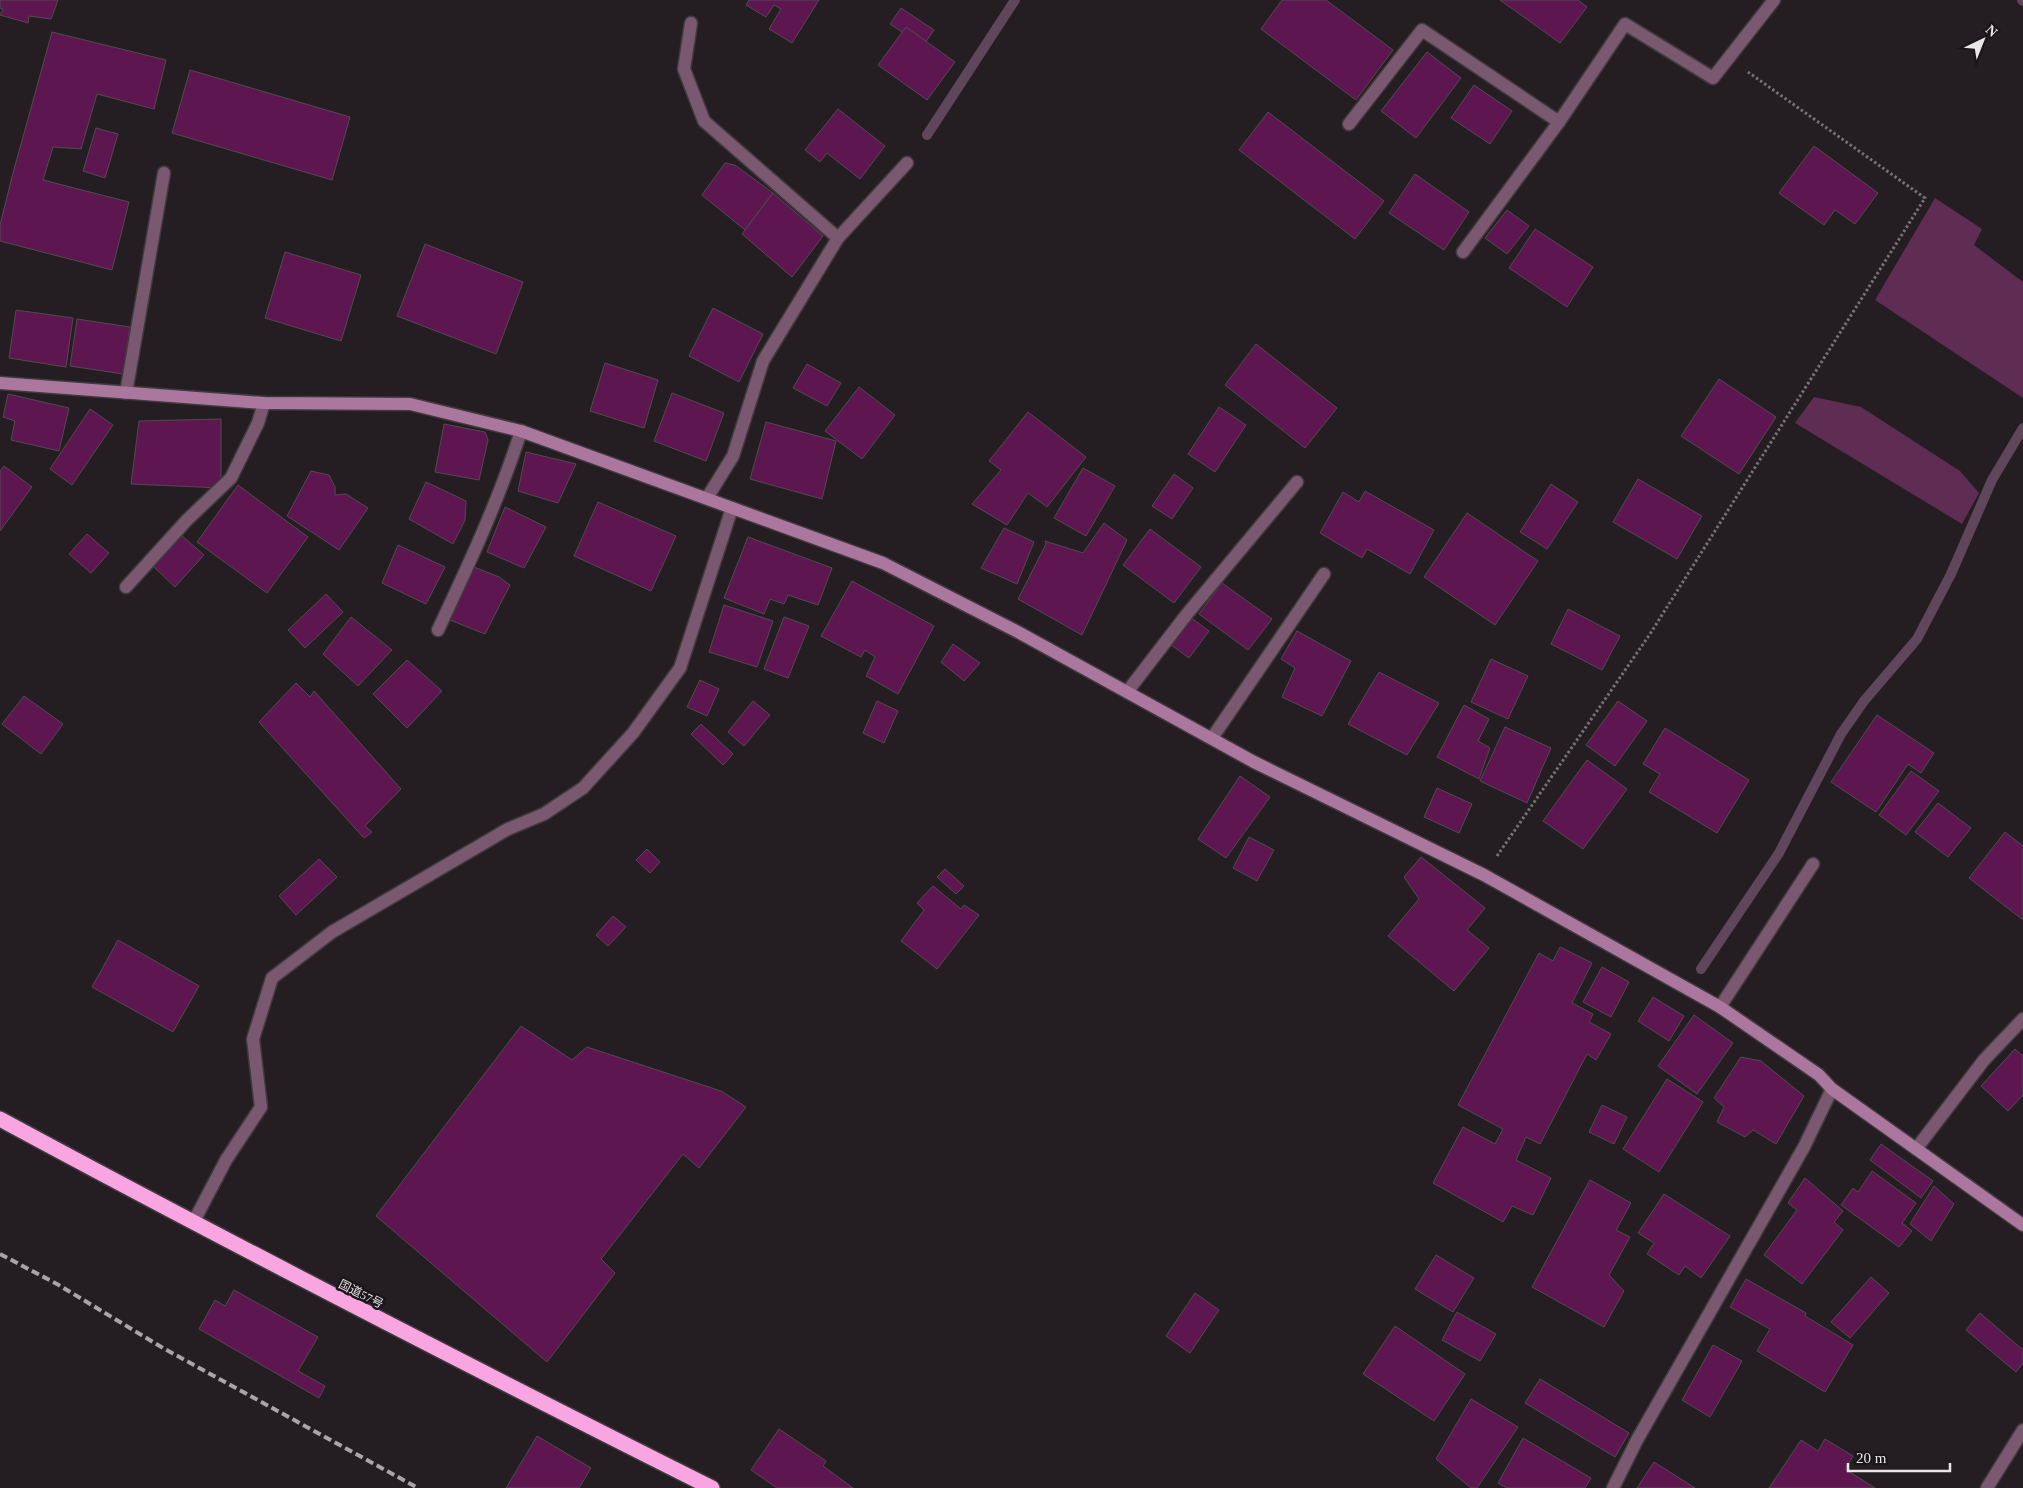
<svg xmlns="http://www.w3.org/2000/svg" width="2023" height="1488" viewBox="0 0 2023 1488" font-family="'Times New Roman','Noto Sans JP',serif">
<rect width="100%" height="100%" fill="#241e22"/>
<!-- green -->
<g fill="#5f2c53">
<path d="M1935,198l47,31 -8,16 49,37v116l-148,-98z"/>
<path d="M1814,397l47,10 99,64 19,22 -17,31 -167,-101z"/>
</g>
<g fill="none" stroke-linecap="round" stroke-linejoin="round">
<!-- stream -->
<g stroke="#5f465a" stroke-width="10">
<path d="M2022,0l1,1"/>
<path d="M927,135l88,-135"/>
<path d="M1701,969l78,-116 62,-119 23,-33 53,-62 34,-65 41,-94 31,-52"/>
</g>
</g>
<!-- building -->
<g fill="#5d164f" stroke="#524b50">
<path d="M0,0h58l-7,19 -22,-3 -1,7 -28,-8 3,-6 -3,-1z"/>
<path d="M749,0h70l-27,43 -23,-14 12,-20 -7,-4 -8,12 -20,-12z"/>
<path d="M1282,0h44l67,50 -37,50 -95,-71z"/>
<path d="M1500,0h78l9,7 -27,36z"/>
<path d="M901,8l33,22 -11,16 -33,-22z"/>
<path d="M906,27l49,35 -28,38 -49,-35z"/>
<path d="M52,32l114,28 -12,49 -57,-15 -16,55 -28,-2 -10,33 86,22 -17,68 -112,-29v-16l13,-52z"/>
<path d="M1427,52l34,26 -45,60 -35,-27z"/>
<path d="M190,70l160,47 -18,63 -160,-47z"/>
<path d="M1474,85l38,26 -22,33 -39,-26z"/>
<path d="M838,109l47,37 -25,33 -33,-26 -7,9 -15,-12z"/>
<path d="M1268,112l116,89 -29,38 -116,-89z"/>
<path d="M96,128l22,6 -13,44 -22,-7z"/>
<path d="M1814,146l64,47 -23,31 -20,-14 -11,15 -45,-32z"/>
<path d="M725,163l10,2 38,28 -28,37 -43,-35z"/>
<path d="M1415,174l54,38 -25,38 -55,-37z"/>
<path d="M773,193l50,43 -31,41 -50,-43z"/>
<path d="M1507,210l22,16 -22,28 -22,-16z"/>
<path d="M1535,229l58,38 -26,40 -58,-39z"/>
<path d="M425,244l98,38 -27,72 -99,-38z"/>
<path d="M285,252l76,23 -20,66 -76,-23z"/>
<path d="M713,308l50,26 -24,48 -50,-26z"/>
<path d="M16,310l57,8 -7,49 -57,-9z"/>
<path d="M77,319l53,8 -7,47 -53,-8z"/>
<path d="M1256,344l81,64 -32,40 -80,-63z"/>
<path d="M605,363l53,17 -14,48 -54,-17z"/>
<path d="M807,364l34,19 -14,23 -34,-18z"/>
<path d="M1719,379l57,38 -37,57 -58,-38z"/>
<path d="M859,387l36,28 -33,44 -37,-28z"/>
<path d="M672,393l52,20 -18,48 -52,-20z"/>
<path d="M8,394l61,14 -10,43 -48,-11 4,-19 -12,-4z"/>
<path d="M1219,407l27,18 -31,47 -27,-18z"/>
<path d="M90,409l23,16 -41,60 -22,-16z"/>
<path d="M1028,412l58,45 -39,50 -19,-14 -21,32 -35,-21 29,-34 -12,-9z"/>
<path d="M221,419v69l-90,-4 8,-63z"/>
<path d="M766,422l70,19 -14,58 -72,-20z"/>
<path d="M444,424l41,8 3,8 -9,40 -44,-8z"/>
<path d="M526,452l50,12 -18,39 -40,-12z"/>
<path d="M4,466l28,21 -32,44v-60z"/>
<path d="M1083,468l32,18 -29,50 -32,-18z"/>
<path d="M311,471l18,4 6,12v8l11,-1 22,14 -29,42 -52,-34z"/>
<path d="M1174,474l19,14 -21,31 -20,-13z"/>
<path d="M1638,479l64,37 -25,43 -64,-37z"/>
<path d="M426,482l40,19 -1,19 -12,24 -44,-25z"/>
<path d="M1551,484l27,18 -31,47 -27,-17z"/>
<path d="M238,485l70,52 -41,56 -70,-51z"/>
<path d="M1365,491l69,39 -24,44 -43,-25 -5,9 -42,-25 23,-41 16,10z"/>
<path d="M598,502l78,34 -25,55 -77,-35z"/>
<path d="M505,507l41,20 -22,41 -37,-16z"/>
<path d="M1467,513l71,48 -43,64 -71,-48z"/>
<path d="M1104,523l23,17 -45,95 -64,-36 28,-55 -1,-3 38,12z"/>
<path d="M1004,528l30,14 -17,42 -36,-16z"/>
<path d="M1150,529l51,38 -27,36 -51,-38z"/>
<path d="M87,534l22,19 -18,20 -22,-19z"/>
<path d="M181,535l23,20 -29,32 -22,-21z"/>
<path d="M748,537l84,31 -14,37 -30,-10 -4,9 -14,-5 -6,15 -40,-16z"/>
<path d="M398,545l47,22 -19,37 -44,-21z"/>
<path d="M474,567l25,10 11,8 -25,49 -40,-16z"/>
<path d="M852,581l82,45 -36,68 -32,-18 9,-19 -10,-7 -4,7 -40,-21z"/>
<path d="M1222,583l50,36 -24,31 -49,-36z"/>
<path d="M326,594l17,18 -38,36 -17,-18z"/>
<path d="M724,605l49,16 -16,46 -48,-15z"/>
<path d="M1568,609l52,27 -18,34 -51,-26z"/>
<path d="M351,617l41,33 -34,36 -35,-32z"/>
<path d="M784,617l25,9 -21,52 -24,-9z"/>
<path d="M1190,617l19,14 -20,27 -19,-14z"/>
<path d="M1297,631l54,30 -29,55 -40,-19 13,-29 -14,-9z"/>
<path d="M953,644l27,19 -16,18 -23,-19z"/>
<path d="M1491,659l37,17 -20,43 -37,-17z"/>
<path d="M407,660l35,31 -35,37 -34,-34z"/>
<path d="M1379,672l60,31 -32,52 -59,-31z"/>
<path d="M700,680l19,9 -12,27 -20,-9z"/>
<path d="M296,683l14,14 4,-6 87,98 -36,37 7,6 -8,6 -105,-116z"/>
<path d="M24,696l39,28 -22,30 -39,-30z"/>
<path d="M753,701l17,14 -26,31 -16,-14z"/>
<path d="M877,701l21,10 -14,32 -21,-10z"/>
<path d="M1618,701l29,20 -32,45 -29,-21z"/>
<path d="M1464,705l25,14 -11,22 12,7 -11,31 -42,-22z"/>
<path d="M1877,715l57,38 -13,20 -13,-9 -32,48 -45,-30z"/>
<path d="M701,724l32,30 -10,11 -32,-31z"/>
<path d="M1505,727l46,21 -24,55 -47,-22z"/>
<path d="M1665,728l84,52 -32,53 -68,-41 11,-18 -17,-10z"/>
<path d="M1587,760l40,29 -44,60 -40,-28z"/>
<path d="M1911,771l28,20 -33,44 -27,-20z"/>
<path d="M1240,776l30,21 -44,61 -28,-19z"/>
<path d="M1437,788l35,16 -13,29 -35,-16z"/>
<path d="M1938,803l33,25 -23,29 -33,-25z"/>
<path d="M2005,832l18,14v74l-54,-42z"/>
<path d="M1249,837l25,13 -17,31 -24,-13z"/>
<path d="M647,849l13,13 -10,11 -14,-13z"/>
<path d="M1421,857l64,51 -18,22 22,18 -35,43 -66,-55 31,-37 -15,-22z"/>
<path d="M319,859l18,18 -41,38 -17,-19z"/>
<path d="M945,869l19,17 -8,8 -19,-17z"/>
<path d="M933,886l28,23 3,-4 15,10 -42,54 -36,-28 23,-31 -7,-7z"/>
<path d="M613,916l13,11 -18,19 -12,-11z"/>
<path d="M118,940l81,46 -26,46 -81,-45z"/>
<path d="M1560,947l32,16 -20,40 21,11 -4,8 22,12 -15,26 -9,-6 -47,90 -14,-7 -10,23 35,18 -18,37 -21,-9 -9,16 -70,-39 30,-56 32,17 8,-15 -45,-24 81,-152 14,8z"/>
<path d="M1602,967l27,15 -18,35 -28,-15z"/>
<path d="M1653,997l31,19 -15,25 -31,-20z"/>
<path d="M1694,1015l39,28 -36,51 -39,-28z"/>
<path d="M521,1026l51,34 15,-13 134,44 25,16 -47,61 -16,-14 -82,105 14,14 -68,89 -171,-146z"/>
<path d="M2015,1049l8,7v39l-15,16 -27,-25z"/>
<path d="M1741,1057l20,4 43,35 -28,48 -23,-14 -8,7 -28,-15 7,-15 -10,-9z"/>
<path d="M1667,1079l36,23 -44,70 -36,-23z"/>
<path d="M1602,1105l25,12 -13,27 -25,-12z"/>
<path d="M1881,1144l52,37 -12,17 -51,-38z"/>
<path d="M1872,1171l44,32 -14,20 10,8 -13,16 -58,-42 12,-17 5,4z"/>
<path d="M1805,1178l38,33 -9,11 9,8 -41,54 -38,-29 33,-45 -9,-7z"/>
<path d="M1590,1180l41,23 -15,27 14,7 -21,38 15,16 -20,36 -72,-40z"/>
<path d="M1934,1186l20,18 -23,37 -21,-17z"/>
<path d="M1664,1194l66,42 -29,42 -16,-12 -6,9 -32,-21 7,-11 -16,-10z"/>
<path d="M1436,1255l38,23 -21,34 -38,-23z"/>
<path d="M1871,1277l18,16 -39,45 -19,-16z"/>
<path d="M1746,1279l60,34 -1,3 48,29 -28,47 -68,-41 13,-22 -40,-22z"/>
<path d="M234,1290l84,47 -20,34 27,15 -6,12 -120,-69 16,-29 10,6z"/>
<path d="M1195,1293l24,17 -29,43 -24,-17z"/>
<path d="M1457,1312l39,22 -16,27 -38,-21z"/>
<path d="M1980,1313l43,37v13l-7,9 -50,-42z"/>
<path d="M1395,1326l70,48 -31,47 -71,-47z"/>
<path d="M1713,1345l29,16 -32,56 -28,-17z"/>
<path d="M1540,1379l89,54 -14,24 -90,-54z"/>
<path d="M1471,1399l47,28 -41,61h-6l-35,-29z"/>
<path d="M779,1429l47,32 -3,5 30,22h-76l-26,-18z"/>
<path d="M537,1436l54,32 -12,20h-73z"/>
<path d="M1523,1438l68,40 -6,10h-78l-9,-5z"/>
<path d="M1825,1439l28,17 -8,13 30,19h-106l32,-48 17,11z"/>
<path d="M1654,1462l41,26h-58z"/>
</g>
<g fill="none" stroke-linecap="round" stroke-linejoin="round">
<!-- street casing -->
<g stroke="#403a3e" stroke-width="15">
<g id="street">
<path d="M691,23l-7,46 20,52 134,117"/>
<path d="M1349,124l73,-94 137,92 66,-98 88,54 61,-78"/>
<path d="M1463,252l96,-130"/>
<path d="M126,393l38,-220"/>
<path d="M707,498l26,-42 30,-95 75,-123 69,-75"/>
<path d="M126,587l61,-67 44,-42 27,-55 6,-20"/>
<path d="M438,630c31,-66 61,-130 83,-199"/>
<path d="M1127,692l60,-78 110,-132"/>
<path d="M1212,738l112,-164"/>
<path d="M1720,1007l93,-143"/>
<path d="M1916,1149l68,-89 39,-41"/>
<path d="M193,1223l33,-63 35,-53 -8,-68 19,-61 60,-46 176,-103 36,-15 39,-26 50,-55 47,-65 52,-160"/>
<path d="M1613,1488l24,-48 167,-293 28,-58"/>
<path d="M1987,1488l36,-58"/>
</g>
</g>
<!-- secondary casing -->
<g stroke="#403a3e" stroke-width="15">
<path id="secondary" d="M0,383l264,20 146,1 111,27 362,132 135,69 236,130 230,113 236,132 99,68 13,14 191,136"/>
</g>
<!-- highway casing -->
<g stroke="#403a3e" stroke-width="18">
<path id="highway" d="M0,1119c235,127 473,249 712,369"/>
</g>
<!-- path -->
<path stroke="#777275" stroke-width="3" stroke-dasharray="2.5 2.5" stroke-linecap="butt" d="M1497,856l153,-222 275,-436 -177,-126"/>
<!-- street -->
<use href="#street" stroke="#795870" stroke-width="12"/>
<!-- secondary -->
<use href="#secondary" stroke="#ac779e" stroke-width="12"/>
<!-- highway -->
<use href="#highway" stroke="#f8a5e2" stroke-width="15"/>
<!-- rail -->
<path stroke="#a9a5a7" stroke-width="4" stroke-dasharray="8 4" stroke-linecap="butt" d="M0,1254l57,30 106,64 255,140"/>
</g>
<g text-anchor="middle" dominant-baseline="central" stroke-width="5" stroke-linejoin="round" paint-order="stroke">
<!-- street labels -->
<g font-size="12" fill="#eae6e8" stroke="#1a1519">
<text transform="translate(361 1294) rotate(27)">国道57号</text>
</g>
</g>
<!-- north arrow -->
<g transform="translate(1983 40) rotate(43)" stroke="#1a1519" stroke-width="4" paint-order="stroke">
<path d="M0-4L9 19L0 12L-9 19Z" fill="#eae6e8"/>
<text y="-8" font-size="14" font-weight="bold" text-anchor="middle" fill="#eae6e8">N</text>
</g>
<!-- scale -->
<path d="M1848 1463v8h102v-8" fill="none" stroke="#eae6e8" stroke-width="2.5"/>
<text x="1856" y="1463" font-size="15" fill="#eae6e8" stroke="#1a1519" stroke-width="4" paint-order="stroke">20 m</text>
</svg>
